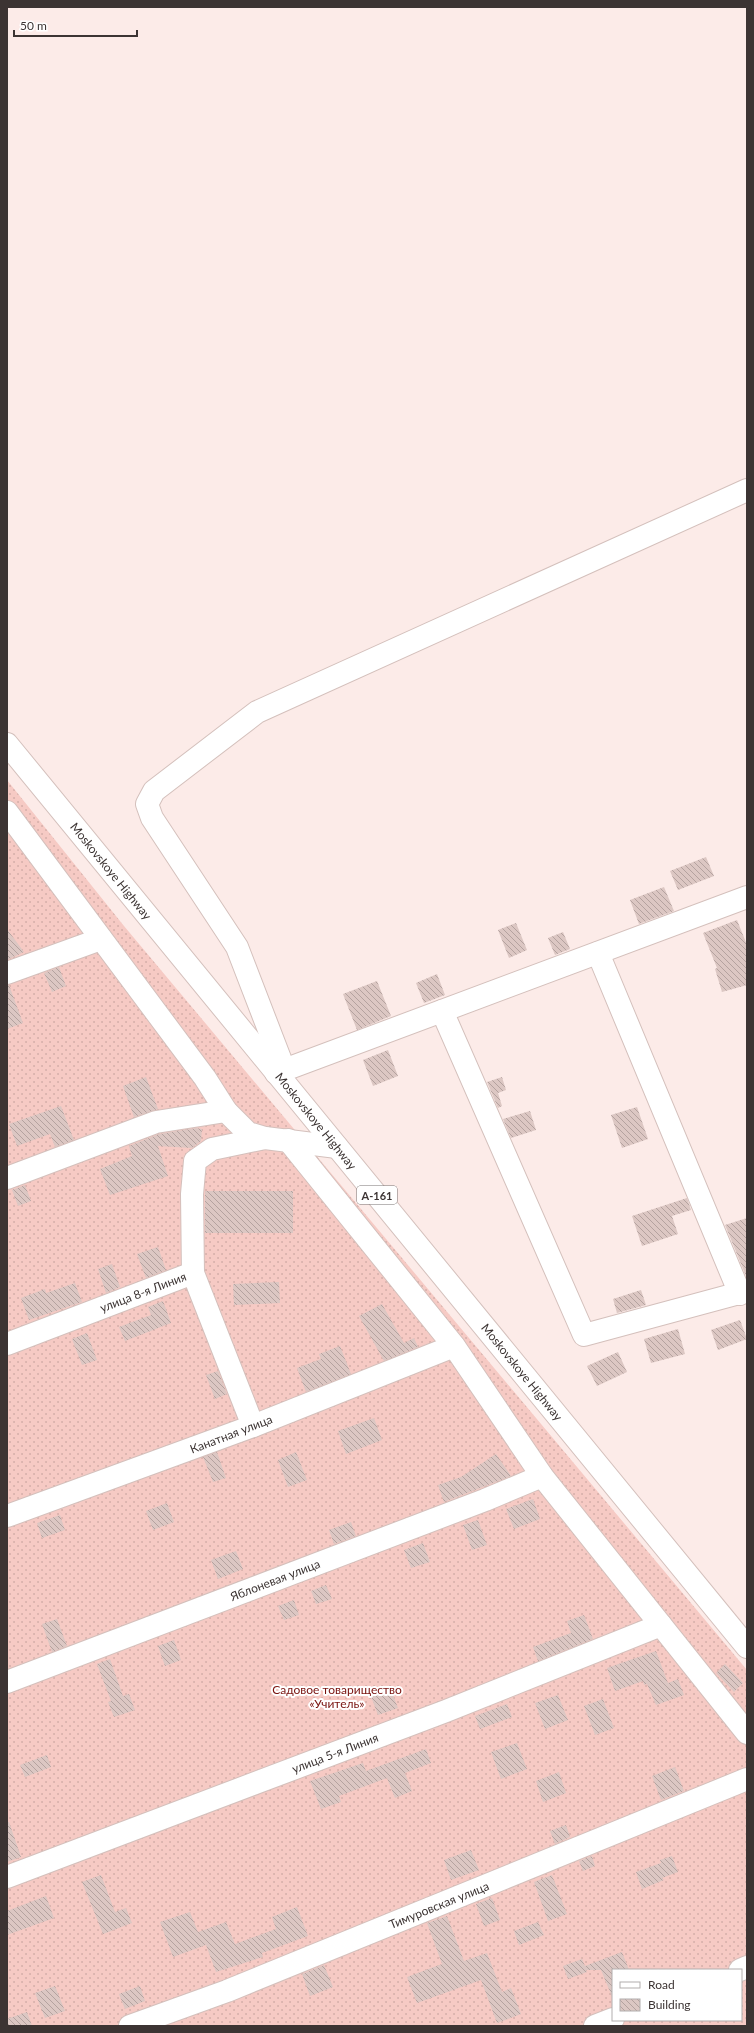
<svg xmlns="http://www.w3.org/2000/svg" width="754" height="2033" viewBox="0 0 754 2033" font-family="Lato,sans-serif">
<defs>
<pattern id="grass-dots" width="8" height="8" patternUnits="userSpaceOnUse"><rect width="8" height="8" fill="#f6cac4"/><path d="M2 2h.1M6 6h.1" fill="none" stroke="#d4aea9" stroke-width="1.8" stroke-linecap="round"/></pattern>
<pattern id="building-back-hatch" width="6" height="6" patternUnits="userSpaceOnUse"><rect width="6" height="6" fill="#dcc7c3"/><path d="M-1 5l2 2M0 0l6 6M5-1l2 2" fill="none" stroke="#b4a29f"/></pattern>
</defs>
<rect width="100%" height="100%" fill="#fcebe8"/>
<!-- grass -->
<path fill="url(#grass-dots)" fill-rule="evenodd" d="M7,780l117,146 623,744v356h-740zM613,1970h128v50h-128z"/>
<!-- building -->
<g fill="url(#building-back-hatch)">
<path d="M706,857l8,19 -36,14 -8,-19z"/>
<path d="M664,887l10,24 -35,13 -9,-24z"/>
<path d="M737,920l10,25v40l-25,7 -7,-23 2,-1 -14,-35z"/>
<path d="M516,923l11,27 -18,8 -11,-28z"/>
<path d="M7,929l17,23 -17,8z"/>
<path d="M563,932l7,17 -15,6 -7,-17z"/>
<path d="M59,967l7,19 -14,6 -8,-19z"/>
<path d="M437,974l8,21 -21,8 -8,-20z"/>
<path d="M377,981l14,35 -34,14 -14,-36z"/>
<path d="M7,985h2l14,38 -16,6z"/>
<path d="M388,1050l10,26 -25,10 -10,-26z"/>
<path d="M146,1077l12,32 -24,8 -11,-31z"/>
<path d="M502,1077l4,13 -8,3 4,13 -4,2 -11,-26z"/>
<path d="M61,1106l13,34 -19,7 -5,-13 -33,12 -8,-22z"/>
<path d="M637,1107l11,32 -26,9 -11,-33z"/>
<path d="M530,1111l6,19 -25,8 -8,-19z"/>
<path d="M196,1128l6,1 -1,12 -9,7 -34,-2 10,30 -58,19 -10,-26 32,-13 -3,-10 30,-12z"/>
<path d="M25,1185l6,16 -13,5 -6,-16z"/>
<rect x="205" y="1191" width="88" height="42"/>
<path d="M687,1198l4,12 -19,6 6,18 -36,12 -10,-30z"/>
<path d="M747,1218v57l-1,1 -21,-51z"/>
<path d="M158,1247l8,23 -20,8 -9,-24z"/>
<path d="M112,1264l8,23 -14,6 -8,-24z"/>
<path d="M279,1282l1,21 -46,2 -1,-21z"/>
<path d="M75,1283l7,19 -53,18 -8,-22 24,-9 1,4z"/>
<path d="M641,1290l5,15 -29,8 -4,-14z"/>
<path d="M163,1301l8,22 -46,18 -6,-14 32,-12 -3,-8z"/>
<path d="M382,1304l22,39 10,-5 4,9 -34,14 -25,-45z"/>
<path d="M740,1320l7,19 -29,11 -7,-20z"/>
<path d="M678,1329l7,25 -34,9 -7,-24z"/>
<path d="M87,1333l10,27 -15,5 -10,-26z"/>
<path d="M340,1346l11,28 -45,18 -9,-24 24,-9 -2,-5z"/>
<path d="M618,1352l9,20 -30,14 -10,-20z"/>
<path d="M218,1371l9,23 -12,5 -9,-24z"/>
<path d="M374,1418l8,22 -36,14 -8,-23z"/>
<path d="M217,1452l9,26 -13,4 -10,-25z"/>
<path d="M296,1452l11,28 -19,7 -10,-27z"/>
<path d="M496,1454l15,22 -67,26 -6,-17 23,-8z"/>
<path d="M533,1499l7,20 -26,10 -8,-20z"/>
<path d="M167,1503l7,19 -21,8 -7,-19z"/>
<path d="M60,1515l5,15 -23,8 -5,-15z"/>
<path d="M478,1520l9,25 -15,5 -9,-25z"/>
<path d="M351,1522l5,14 -22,8 -5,-14z"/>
<path d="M423,1543l7,19 -19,6 -7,-18z"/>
<path d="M236,1551l7,18 -25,10 -7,-19z"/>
<path d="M326,1585l6,14 -16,5 -5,-13z"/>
<path d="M294,1600l5,15 -15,5 -6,-14z"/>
<path d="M584,1615l9,24 -55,22 -5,-14 38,-14 -4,-12z"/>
<path d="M57,1619l10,27 -15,6 -10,-28z"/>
<path d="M174,1640l7,20 -16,6 -7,-20z"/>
<path d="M656,1651l12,32 10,-4 6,16 -28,10 -9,-21 -3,1 -1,-4 -28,10 -8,-23z"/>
<path d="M110,1659l13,37 6,-2 6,16 -21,7 -6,-15 3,-1 -14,-37z"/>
<path d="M725,1664l18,19 -9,9 -18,-19z"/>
<path d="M390,1687l8,21 -20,7 -8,-21z"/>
<path d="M558,1695l10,25 -23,9 -10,-26z"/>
<path d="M603,1699l11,29 -19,7 -11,-29z"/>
<path d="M507,1704l5,13 -32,12 -5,-13z"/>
<path d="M517,1743l10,26 -26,10 -10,-27z"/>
<path d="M426,1749l5,14 -26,10 7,18 -17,7 -8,-20 -48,18 2,6 -20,7 -11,-28 53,-18 3,8z"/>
<path d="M47,1755l4,12 -26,10 -5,-12z"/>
<path d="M675,1767l9,24 -23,9 -9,-24z"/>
<path d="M559,1772l7,21 -23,9 -7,-21z"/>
<path d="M7,1822h2l12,35 -14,5z"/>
<path d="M566,1825l4,12 -15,7 -5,-13z"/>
<path d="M471,1850l8,20 -28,10 -7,-20z"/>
<path d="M592,1856l3,10 -12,5 -4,-10z"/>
<path d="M672,1856l6,16 -16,6 2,2 -22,9 -6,-17 25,-9 -1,-3z"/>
<path d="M101,1875l14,37 11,-4 6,15 -29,11 -21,-52z"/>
<path d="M552,1875l15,39 -19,7 -14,-39z"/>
<path d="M46,1896l8,22 -47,17v-24z"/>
<path d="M492,1898l8,22 -16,6 -8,-22z"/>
<path d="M297,1907l11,29 -46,17 1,4 -47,15 -10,-27 -33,12 -13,-35 30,-10 8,20 28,-10 9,22 41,-15 -4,-12z"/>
<path d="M447,1916l17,45 23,-8 15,39 9,-4 10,26 -24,9 -16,-43 -64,23 -10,-26 35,-13 -15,-41z"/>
<path d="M538,1922l6,13 -25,10 -5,-14z"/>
<path d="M622,1952l7,18h-16v29l-12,-29h-15l1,2 -19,7 -5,-13 19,-7 3,7z"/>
<path d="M324,1965l9,22 -23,9 -8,-22z"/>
<path d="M55,1986l10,25 -20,7 -10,-25z"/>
<path d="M140,1986l5,15 -20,8 -6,-15z"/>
<path d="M27,2012l5,14h-25v-7z"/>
</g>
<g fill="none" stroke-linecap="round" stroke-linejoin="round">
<!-- minor casing -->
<g stroke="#d4c0bc" stroke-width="24">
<g id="minor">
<path d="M7,812l198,266 21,33 22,22 17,5 72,9"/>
<path d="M598,953l142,341"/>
<path d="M7,973l94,-34"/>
<path d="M442,1011l142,324 163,-44"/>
<path d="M284,1069l-47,-122 -85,-129 -5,-14 7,-13 103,-79 490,-222"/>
<path d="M276,1073l471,-176"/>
<path d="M288,1140l166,206 88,130 205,257"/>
<path d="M7,1178l149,-56 70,-11"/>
<path d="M193,1273l-1,-79 3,-33 17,-12 53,-11"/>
<path d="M7,1344l186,-71 60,153"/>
<path d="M7,1516l246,-90 201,-80"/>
<path d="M7,1682l478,-182 57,-24"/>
<path d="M7,1877l439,-166 215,-86"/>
<path d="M740,1970l7,-3"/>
<path d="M130,2026l97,-35 520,-212"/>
<path d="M595,2026l18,-7"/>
</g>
</g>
<!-- highway casing -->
<g stroke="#d4c0bc" stroke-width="24">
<path id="highway" d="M7,744l740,903"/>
</g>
<!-- minor -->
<use href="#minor" stroke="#fff" stroke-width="22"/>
<!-- highway -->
<use href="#highway" stroke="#fff" stroke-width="22"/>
</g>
<g text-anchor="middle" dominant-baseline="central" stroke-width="4" stroke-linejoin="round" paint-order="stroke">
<!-- shield labels -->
<rect fill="#fff" stroke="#767170" stroke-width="1" x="357" y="1186" width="40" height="18" rx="3"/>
<g font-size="11" font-weight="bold" fill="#3c3433">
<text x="377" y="1195">А-161</text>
</g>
<!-- street labels -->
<g font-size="12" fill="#3c3433" stroke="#fff">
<text transform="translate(111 871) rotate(51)">Moskovskoye Highway</text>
<text transform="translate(316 1121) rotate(51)">Moskovskoye Highway</text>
<text transform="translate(143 1292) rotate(-21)">улица 8-я Линия</text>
<text transform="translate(522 1372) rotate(51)">Moskovskoye Highway</text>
<text transform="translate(231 1434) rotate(-21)">Канатная улица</text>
<text transform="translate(275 1580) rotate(-21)">Яблоневая улица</text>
<text transform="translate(335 1753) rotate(-21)">улица 5-я Линия</text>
<text transform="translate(439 1905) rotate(-22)">Тимуровская улица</text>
</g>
<!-- park labels -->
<g font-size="12" fill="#78110d" stroke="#fff">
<text x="337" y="1689">Садовое товарищество<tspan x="337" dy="14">«Учитель»</tspan></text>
</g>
</g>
<!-- border -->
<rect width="754" height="2033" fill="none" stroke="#3c3433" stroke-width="16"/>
<!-- legend -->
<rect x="612" y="1969" width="130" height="52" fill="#ffffff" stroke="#b1aead"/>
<rect x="620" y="1982" width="20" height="6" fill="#ffffff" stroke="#b1aead"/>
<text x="648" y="1989" font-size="12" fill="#3c3433">Road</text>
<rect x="620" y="1999" width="20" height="12" fill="url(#building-back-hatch)" stroke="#b1aead"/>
<text x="648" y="2009" font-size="12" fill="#3c3433">Building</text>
<!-- scale -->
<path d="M14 30v6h123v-6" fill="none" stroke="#3c3433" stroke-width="2"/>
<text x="20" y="30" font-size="12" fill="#3c3433" stroke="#ffffff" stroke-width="3" paint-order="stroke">50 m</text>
</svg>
